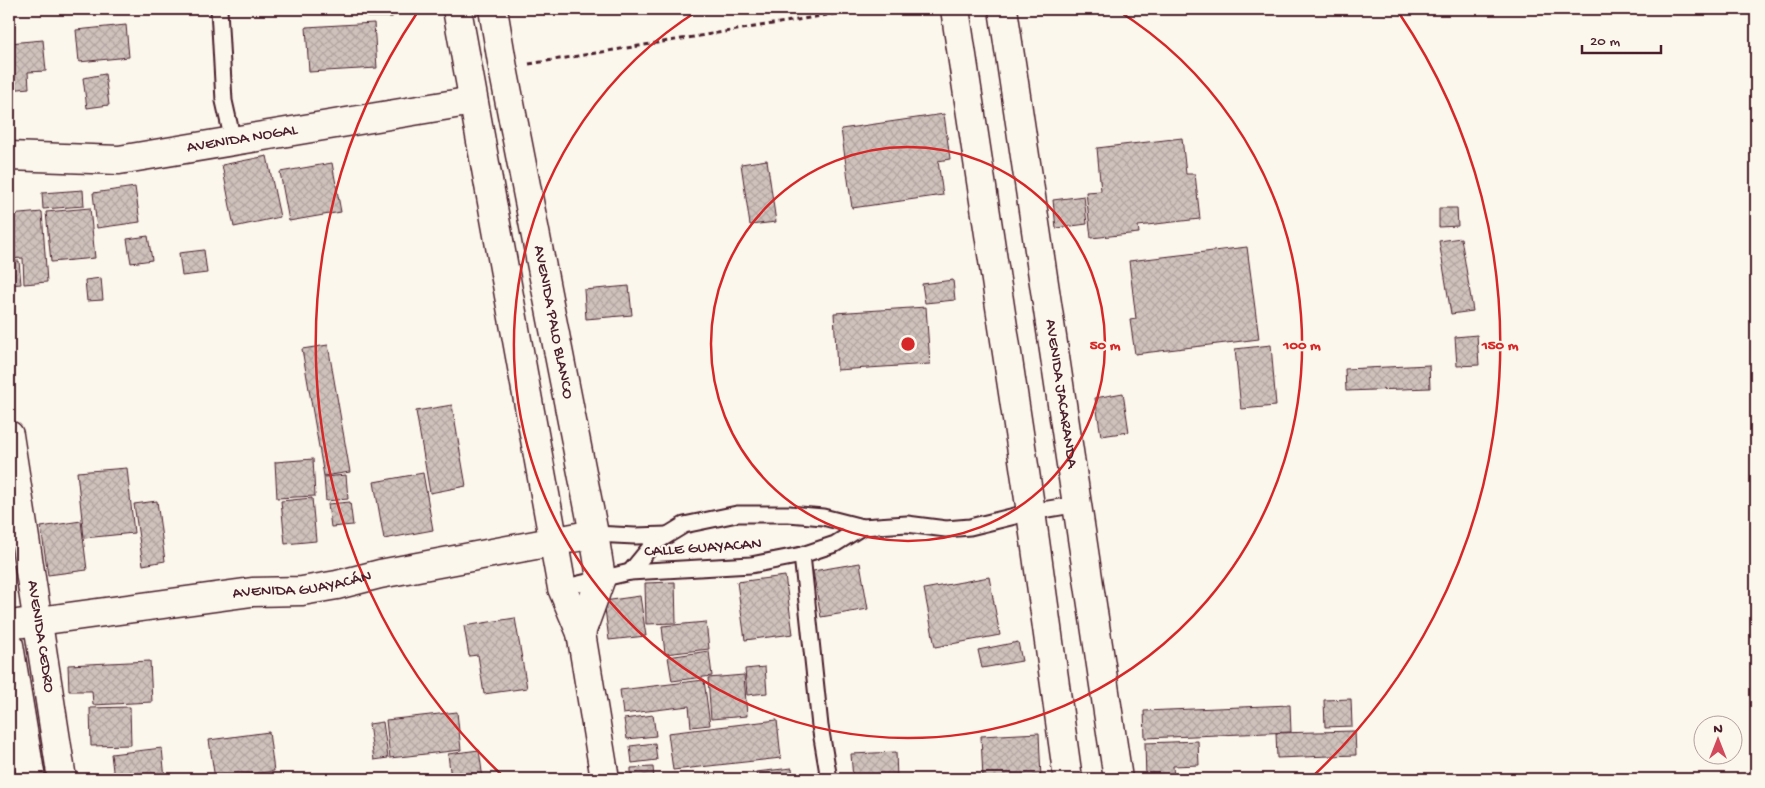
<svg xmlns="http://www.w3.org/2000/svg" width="1765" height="788" viewBox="0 0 1765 788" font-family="'Gochi Hand',sans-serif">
<defs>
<pattern id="building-cross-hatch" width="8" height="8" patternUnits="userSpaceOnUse" patternTransform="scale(1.25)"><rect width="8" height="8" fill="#cfc2bc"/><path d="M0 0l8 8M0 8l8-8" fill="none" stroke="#b3a6a2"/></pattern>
</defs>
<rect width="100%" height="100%" fill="#fbf7ec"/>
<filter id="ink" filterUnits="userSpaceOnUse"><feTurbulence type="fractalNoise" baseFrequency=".02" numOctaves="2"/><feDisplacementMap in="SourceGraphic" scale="10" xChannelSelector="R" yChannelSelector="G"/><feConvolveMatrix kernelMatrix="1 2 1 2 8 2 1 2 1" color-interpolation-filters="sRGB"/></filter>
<g filter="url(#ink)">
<!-- building -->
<g fill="url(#building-cross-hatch)" stroke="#4a1f2b">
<rect x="368" y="9" width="24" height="8"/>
<path d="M691,9h34l-33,4z"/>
<path d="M374,23l3,45 -68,4 -3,-45z"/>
<path d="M126,25l3,32 -50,5 -3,-32z"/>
<path d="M43,40l3,31 -18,1 1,16 -20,2v-47z"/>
<path d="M105,74l4,31 -22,3 -4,-30z"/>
<path d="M944,114l6,45 -12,2 5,34 -91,13 -11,-79z"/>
<path d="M1182,138l4,36h9l5,45 -62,7 1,7 -48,5 -5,-46 15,-1 -4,-43z"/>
<path d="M267,156l13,61 -46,10 -12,-62z"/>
<path d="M767,160l9,62 -26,3 -9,-61z"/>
<path d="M332,163l9,49 -52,9 -9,-49z"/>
<path d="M135,187l5,35 -43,6 -4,-35z"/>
<path d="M83,190l1,16 -41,3 -1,-16z"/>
<path d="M1084,196l3,28 -31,4 -3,-28z"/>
<path d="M90,208l5,50 -44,4 -5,-50z"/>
<path d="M1439,208h18l1,18 -19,1z"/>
<path d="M42,212l5,70 -23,2 -1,-26 -14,1v-44z"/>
<path d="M148,236l4,24 -21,3 -4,-24z"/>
<path d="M1461,238l12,73 -22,3 -12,-73z"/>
<path d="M1247,247l12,92 -124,15 -5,-34 6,-1 -7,-58z"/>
<path d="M204,250l3,23 -25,3 -3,-23z"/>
<path d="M9,261h10l2,23 -12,1z"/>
<path d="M101,278l2,22 -16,1 -2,-21z"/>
<path d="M953,280l2,20 -30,3 -3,-19z"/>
<path d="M629,286l3,29 -46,4 -2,-29z"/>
<path d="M926,307l4,57 -93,6 -3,-57z"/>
<path d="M1477,335l2,30 -22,1 -2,-29z"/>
<path d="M328,345l22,127 -26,4 -22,-127z"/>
<path d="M1271,345l5,61 -35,3 -6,-60z"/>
<path d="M1429,365l1,23 -84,3 -1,-22z"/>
<path d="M1123,393l6,39 -28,4 -6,-38z"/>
<path d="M452,405l14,81 -36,7 -14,-82z"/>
<path d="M313,459l2,37 -38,2 -2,-36z"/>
<path d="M127,468l7,65 -50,5 -7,-66z"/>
<path d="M423,473l10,57 -49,9 -10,-57z"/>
<path d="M346,475l2,24 -22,2 -2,-24z"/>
<path d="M312,498l4,43 -31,3 -4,-43z"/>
<path d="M157,501l8,60 -22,4 -9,-61z"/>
<path d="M350,502l3,23 -22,2 -3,-23z"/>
<path d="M81,521l6,49 -39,5 -7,-48z"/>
<path d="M860,563l8,46 -47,8 -8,-46z"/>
<path d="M785,576l8,58 -48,6 -8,-58z"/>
<path d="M989,577l11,58 -65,12 -11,-58z"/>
<path d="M675,582l1,41 -30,1 -1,-41z"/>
<path d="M640,596l6,40 -37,4 -5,-39z"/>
<path d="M515,618l12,70 -43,6 -6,-39 -9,1 -5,-30z"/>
<path d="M706,622l3,27 -44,5 -3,-28z"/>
<path d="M1018,642l4,19 -40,7 -4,-18z"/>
<path d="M709,651l3,25 -40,5 -4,-24z"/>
<path d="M150,661l2,41 -59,3 -1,-14h-23l-1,-26z"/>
<path d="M765,667l2,26 -20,2 -2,-26z"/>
<path d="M744,675l3,41 -36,3 -3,-41z"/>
<path d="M704,680l6,45 -19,2 -2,-21 -66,8 -3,-24z"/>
<path d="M1351,699l1,27 -27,1 -1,-27z"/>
<path d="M1290,705l1,27 -146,6 -1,-27z"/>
<path d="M130,707l1,38 -40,1 -1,-38z"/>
<path d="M457,712l4,38 -71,8 -4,-38z"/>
<path d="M653,715l3,21 -29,3 -3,-20z"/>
<path d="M777,720l4,38 -108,12 -5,-37z"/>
<path d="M383,722l5,36 -14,2 -5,-36z"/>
<path d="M1355,731l1,24 -79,3 -1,-25z"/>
<path d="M269,732l5,39 -59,8 -6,-39z"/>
<path d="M1039,733l2,46h-58l-2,-43z"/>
<path d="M1198,741l1,24 -26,1 1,13h-28l-1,-36z"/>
<path d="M655,743l2,17 -25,3 -2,-17z"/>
<path d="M162,748l3,31h-51l-3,-25z"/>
<path d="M479,750l4,29h-32l-3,-25z"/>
<path d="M896,752l1,27h-44l-2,-25z"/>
<path d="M653,767l1,12h-23v-11z"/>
<path d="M792,768l1,11h-36l-1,-7z"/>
</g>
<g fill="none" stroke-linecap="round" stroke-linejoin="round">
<!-- lane casing -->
<g stroke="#4a1f2b" stroke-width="19">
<g id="lane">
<path d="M219,9l5,92 9,40"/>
<path d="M594,534l41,2 32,-1"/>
<path d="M802,555l18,171 9,53"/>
<path d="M630,572l23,-28 31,-19 53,-11h52l34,3 39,10"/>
<path d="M562,588l68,-16 121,-7 51,-10 33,-11 27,-17 45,-3 39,5 24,-2 61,-15 47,-8"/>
</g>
</g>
<!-- street casing -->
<g stroke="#4a1f2b" stroke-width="31">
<g id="street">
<path d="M457,9l105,579 19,45 24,146"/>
<path id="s1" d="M493,9l10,59 91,466 7,44 -20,55"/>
<path d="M955,9l76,503 37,267"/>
<path id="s2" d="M1003,9l115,770"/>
<path id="s3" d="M9,156l110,4 354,-59"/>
<path id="s4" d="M9,435l53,344"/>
<path id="s5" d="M9,625l243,-33 50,-1 35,-6 43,-11 214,-40"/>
<path d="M9,645l22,134"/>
</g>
</g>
<!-- path -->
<path stroke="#4a1f2b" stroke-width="3" stroke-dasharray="5 4" stroke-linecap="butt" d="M529,64l335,-55"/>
<!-- lane -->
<use href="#lane" stroke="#fbf7ec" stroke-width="15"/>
<!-- street -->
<use href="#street" stroke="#fbf7ec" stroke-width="28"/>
</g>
</g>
<!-- distance rings -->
<g fill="none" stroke="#d62828" stroke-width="2.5">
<circle cx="908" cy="344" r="197"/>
<path d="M1117 10A394 394 0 1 1 699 10"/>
<path d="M504 777A592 592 0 0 1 417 13M1399 13A592 592 0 0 1 1312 777"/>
</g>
<g text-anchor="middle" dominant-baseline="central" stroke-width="4" stroke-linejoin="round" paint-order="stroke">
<!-- street labels -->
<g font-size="16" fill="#4a1f2b" stroke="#fbf7ec">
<text stroke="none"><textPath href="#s3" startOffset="235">AVENIDA NOGAL</textPath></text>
<text stroke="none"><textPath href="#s1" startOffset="319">AVENIDA PALO BLANCO</textPath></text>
<text stroke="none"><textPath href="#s2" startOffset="389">AVENIDA JACARANDA</textPath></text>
<text transform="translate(703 549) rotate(-4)">CALLE GUAYACAN</text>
<text stroke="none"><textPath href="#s5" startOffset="296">AVENIDA GUAYACÁN</textPath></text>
<text stroke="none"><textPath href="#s4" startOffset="204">AVENIDA CEDRO</textPath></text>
</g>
</g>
<circle cx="908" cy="344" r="8" fill="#d62828" stroke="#fbf7ec" stroke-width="2.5"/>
<g font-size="15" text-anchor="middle" font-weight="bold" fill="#d62828" stroke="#fbf7ec" stroke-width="4" stroke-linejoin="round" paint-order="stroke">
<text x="1105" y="349">50 m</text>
<text x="1302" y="349">100 m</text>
<text x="1500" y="349">150 m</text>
</g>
<!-- margin -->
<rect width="1765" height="788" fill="none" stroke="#fbf7ec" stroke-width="30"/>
<rect x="15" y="15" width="1735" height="758" fill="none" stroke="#4a1f2b" stroke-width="2" filter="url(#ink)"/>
<!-- north arrow -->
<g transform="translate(1718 740)"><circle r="24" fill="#fbf7ec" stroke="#b4a19f"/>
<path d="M0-4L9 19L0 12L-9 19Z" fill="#d1495b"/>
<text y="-8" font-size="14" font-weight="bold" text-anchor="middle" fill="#4a1f2b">N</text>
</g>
<!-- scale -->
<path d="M1582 45v8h79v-8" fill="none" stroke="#4a1f2b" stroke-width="2.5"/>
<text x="1590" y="45" font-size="15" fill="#4a1f2b" stroke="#fbf7ec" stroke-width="4" paint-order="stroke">20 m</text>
</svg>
